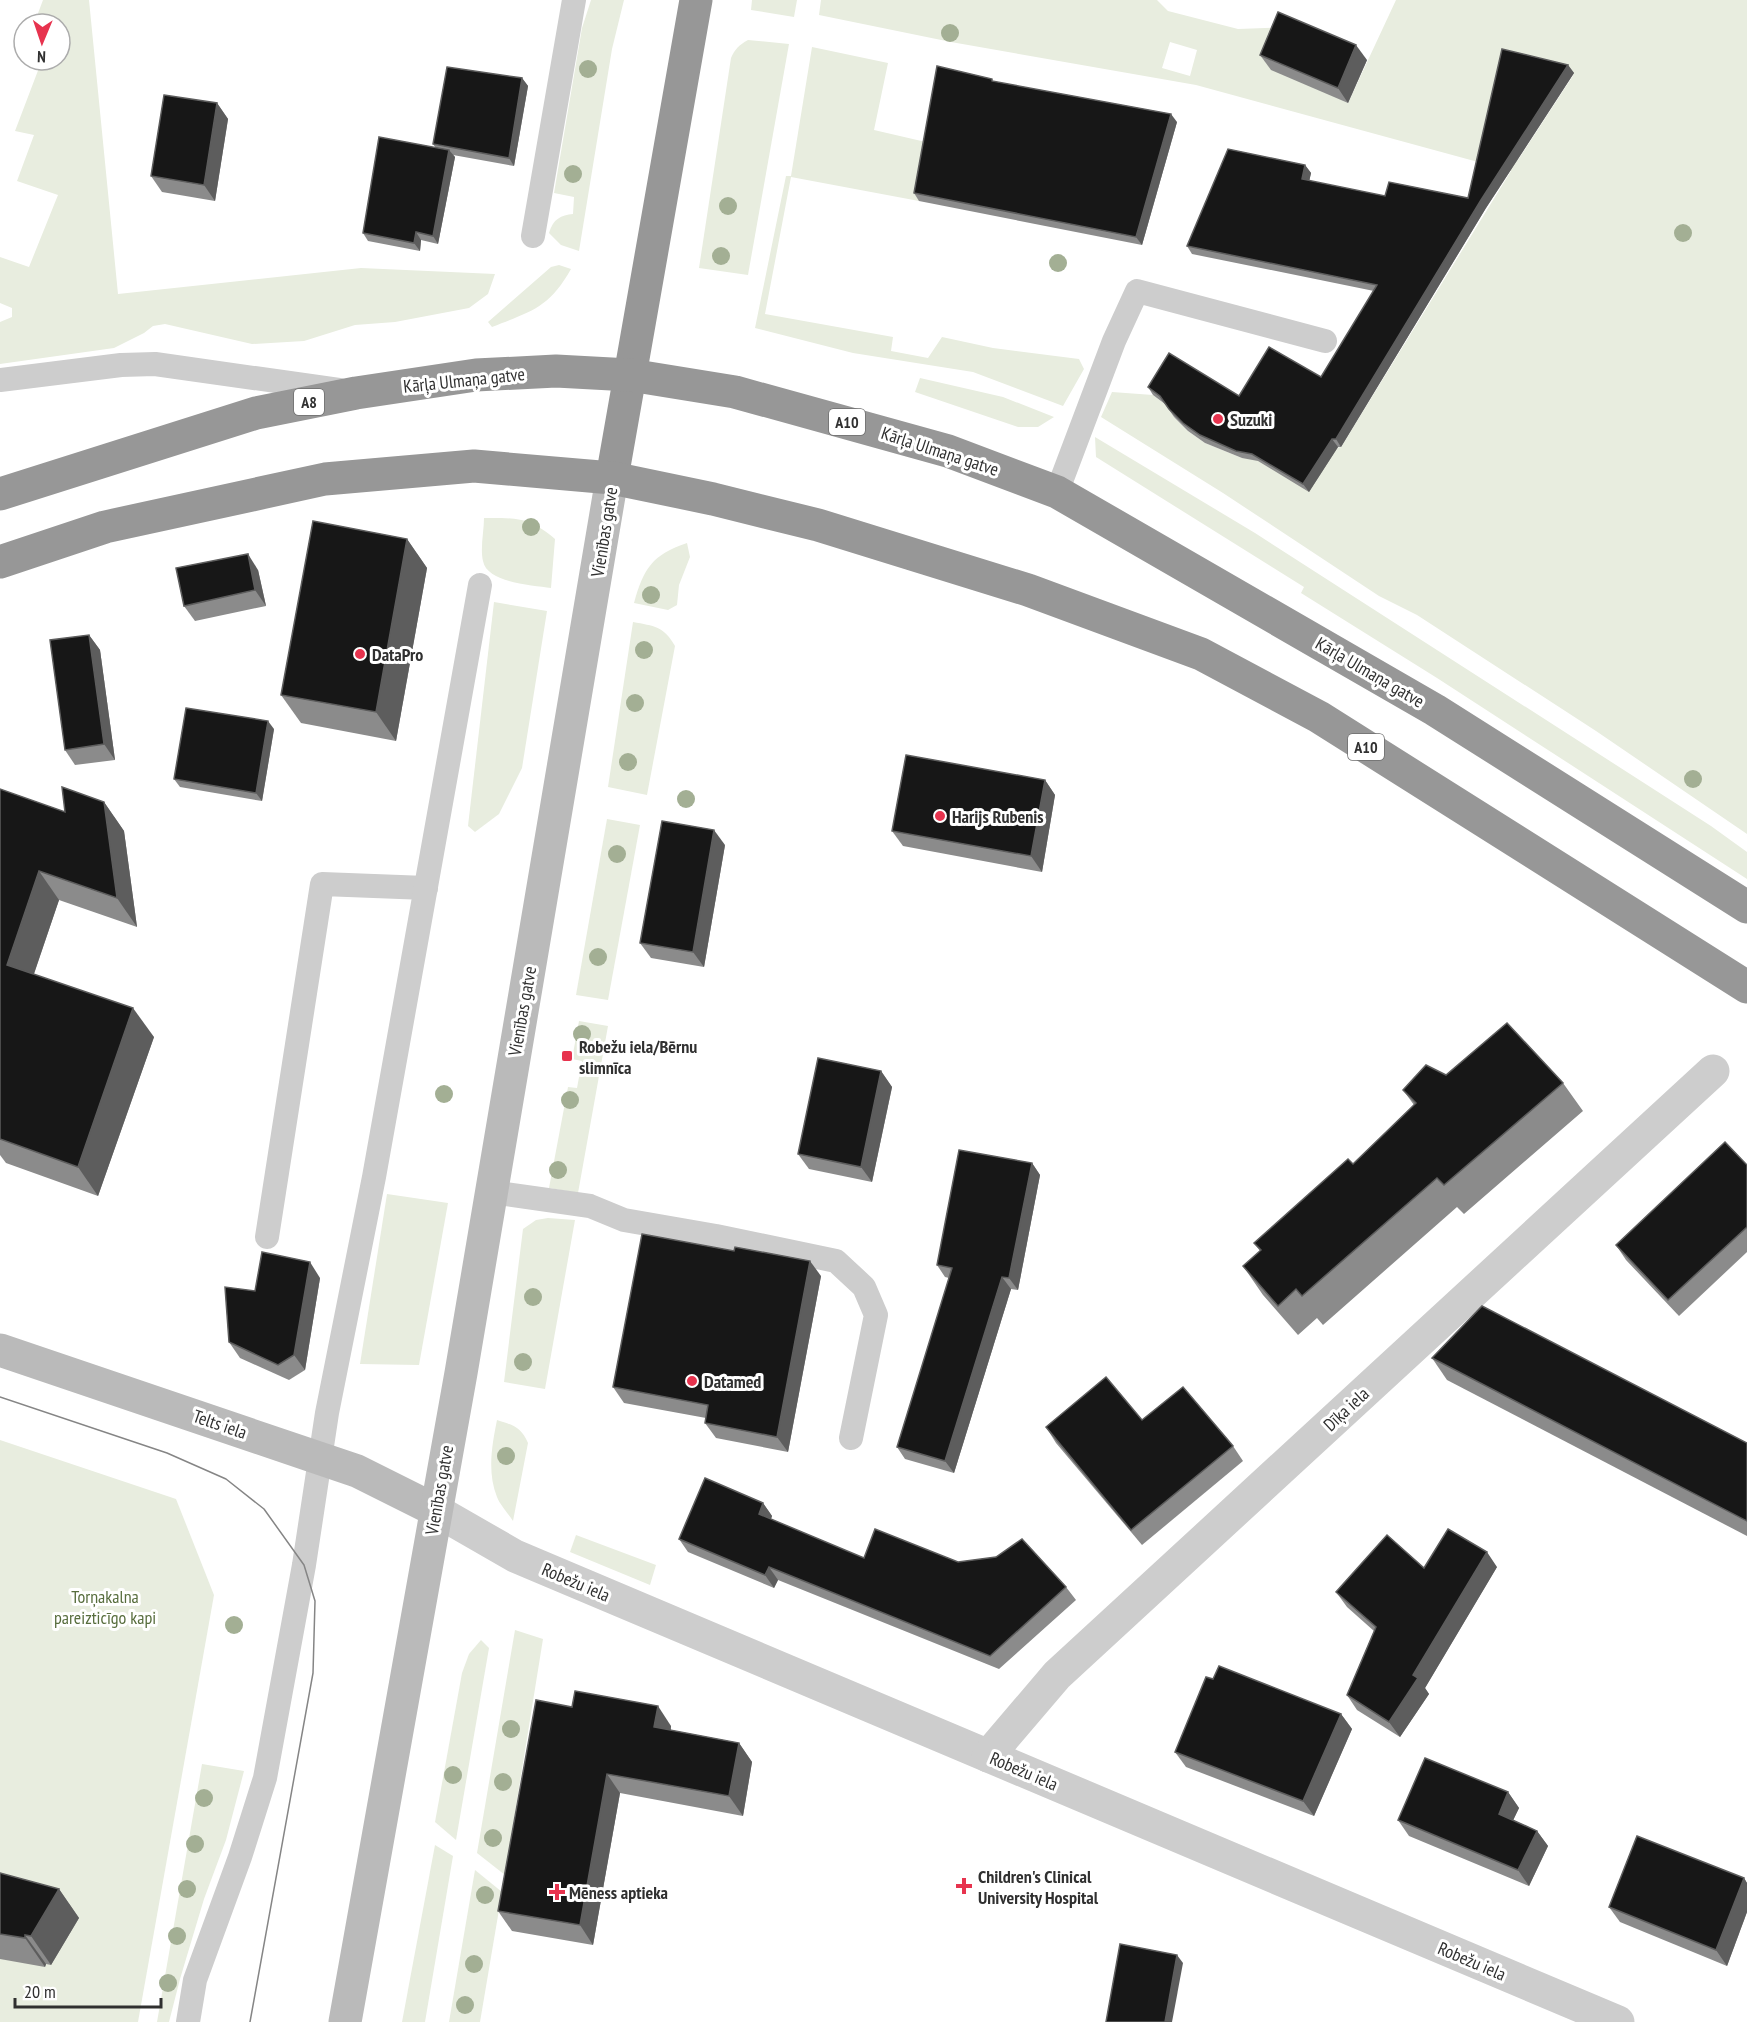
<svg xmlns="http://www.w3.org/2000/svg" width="1747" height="2022" viewBox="0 0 1747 2022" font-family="'PT Sans Narrow',sans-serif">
<rect width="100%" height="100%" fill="#fff"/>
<!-- green -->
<g fill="#e8eddf" fill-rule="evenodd">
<path d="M43,0h46l29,294 243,-26 134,6 -7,20 -19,14 -74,14 -40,3 -51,16 -52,3 -87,-20 -12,2 -9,7 -30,15 -114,16v-42l12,-5v-9l-12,-5v-46l29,10 29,-72 -41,-14 17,-46 -19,-4 27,-71h18v-36h-26z"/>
<path d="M591,0h33l-12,49 -33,202 -18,-6 -12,-12c4,-14 12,-18 24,-19l1,-17 -20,-4 28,-165z"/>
<path d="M752,0h45l-3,17 -43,-7z"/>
<path d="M821,0h336l11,11 70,18 51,-2 59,76 48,-103h351v834l-151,-103 -179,-116 -38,-19 -156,-103 -122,-76 11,-25 41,3 12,9 9,13 14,14 17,12 37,15 99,-11 170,-276 -315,-86 -245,-43 -132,-27zM1170,42l27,8 -7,26 -28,-8zM1574,74l-56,86 -32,-9z"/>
<path d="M748,40l41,4 -41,231 -49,-7 32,-210c4,-9 8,-13 17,-18z"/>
<path d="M812,47l76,16 -14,67 56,13 -11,58 -128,-24 -26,137 128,23 -2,14 37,7 14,-21 51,11 86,11 5,10 -21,37 -90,-34 -120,-19 -98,-25 31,-152h5z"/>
<path d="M559,265l12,4c-22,39 -39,42 -79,58l-4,-5 63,-55z"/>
<path d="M920,378l83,19 51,20 -16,10h-20l-103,-35z"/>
<path d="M1095,437l160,96 456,293 36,26v27l-310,-201 -136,-85 3,-6 -208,-130z"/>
<path d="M484,518c33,0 45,-1 71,21l-4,49c-19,-3 -64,-5 -68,-27 -3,-13 1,-30 1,-43z"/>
<path d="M687,543l3,14 -11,28 -2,20 -9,5 -34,-7c10,-35 18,-48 53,-60z"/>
<path d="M494,602l53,9 -25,157 -23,46 -24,18 -7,-6z"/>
<path d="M633,622c21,4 31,4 42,24l-28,149 -39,-8z"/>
<path d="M607,819l33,6 -32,175 -32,-5z"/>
<path d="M579,1021l29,5 -30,167 -29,-5 19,-101 9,1 5,-27 -10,-2z"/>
<path d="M387,1194l61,9 -29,162 -59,-1z"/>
<path d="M548,1218l27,2 -30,169 -41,-7 19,-153 13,-9z"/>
<path d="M497,1420c16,5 24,7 31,23l-15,78c-5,-8 -13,-16 -16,-24 -10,-25 -5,-52 0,-77z"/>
<path d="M0,1440l176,59 38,96 -76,427h-138z"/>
<path d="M576,1535l80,30 -6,20 -80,-33z"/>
<path d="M515,1630l28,9 -38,236 -28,-22z"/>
<path d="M481,1640l8,8 -33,192 -21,-18 27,-149 7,-19z"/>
<path d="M202,1764l42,7 -18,69 -22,59 -24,80 -11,43h-12z"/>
<path d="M435,1845l18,11 -28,166h-23z"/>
<path d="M475,1870l27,22 -22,130h-31z"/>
</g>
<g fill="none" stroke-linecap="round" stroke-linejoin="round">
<!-- lane -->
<g stroke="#cdcdcd" stroke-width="24">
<path d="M533,236l41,-236"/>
<path d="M0,380l121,-15 34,-1 184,26"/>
<path d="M1057,492l57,-151 23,-50 188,50"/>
<path d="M492,1192l98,14 34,14 92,16 120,25 28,26 12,28 -25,123"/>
<path d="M267,1237l55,-353 104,4"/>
<path d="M188,2022l7,-42 45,-123 25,-79 39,-213 23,-152 47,-236 106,-592"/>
</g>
<!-- street -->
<g stroke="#cdcdcd" stroke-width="33">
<path d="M435,1510l80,46 26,11 1077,455"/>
<path d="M988,1756l69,-81 656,-604"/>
</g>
<!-- secondary -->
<g stroke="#bababa" stroke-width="33">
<path d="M0,1350l357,121 78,39"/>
<path d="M345,2022l116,-649 151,-895"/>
</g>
<!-- highway -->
<g stroke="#979797" stroke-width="33">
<path d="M612,478l84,-478"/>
<path d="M0,494l256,-81 100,-20 120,-18 80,-4 74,4 105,17 213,59 109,41 378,218 312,197"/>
<path d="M0,562l105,-35 220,-48 149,-13 138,12 101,21 105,26 210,65 173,64 118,63 428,270"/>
</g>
<!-- tram -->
<path stroke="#858585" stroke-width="1.5" d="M0,1397l167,56 59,26 38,30 40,56 11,36 -2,72 -63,349"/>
</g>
<!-- trees -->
<g fill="#a3af94">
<circle cx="950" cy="33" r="9"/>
<circle cx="588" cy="69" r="9"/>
<circle cx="573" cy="174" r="9"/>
<circle cx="728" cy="206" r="9"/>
<circle cx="1683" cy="233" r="9"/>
<circle cx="721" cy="256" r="9"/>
<circle cx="1058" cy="263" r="9"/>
<circle cx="531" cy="527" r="9"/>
<circle cx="651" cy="595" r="9"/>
<circle cx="644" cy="650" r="9"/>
<circle cx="635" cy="703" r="9"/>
<circle cx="628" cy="762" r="9"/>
<circle cx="1693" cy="779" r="9"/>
<circle cx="686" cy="799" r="9"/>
<circle cx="617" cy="854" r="9"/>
<circle cx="598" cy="957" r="9"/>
<circle cx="582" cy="1034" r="9"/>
<circle cx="444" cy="1094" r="9"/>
<circle cx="570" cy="1100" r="9"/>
<circle cx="558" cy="1170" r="9"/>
<circle cx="533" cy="1297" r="9"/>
<circle cx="523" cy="1362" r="9"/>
<circle cx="506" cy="1456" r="9"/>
<circle cx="234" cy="1625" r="9"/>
<circle cx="511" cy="1729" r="9"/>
<circle cx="453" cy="1775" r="9"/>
<circle cx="503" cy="1782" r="9"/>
<circle cx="204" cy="1798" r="9"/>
<circle cx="493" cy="1838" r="9"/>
<circle cx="195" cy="1844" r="9"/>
<circle cx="187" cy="1889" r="9"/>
<circle cx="485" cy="1895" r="9"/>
<circle cx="177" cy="1936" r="9"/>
<circle cx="474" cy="1964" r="9"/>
<circle cx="168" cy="1983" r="9"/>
<circle cx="465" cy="2005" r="9"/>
</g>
<!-- wall -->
<g fill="#8b8b8b">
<path d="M1260,55l107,5 -19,43 -77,-33z"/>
<path d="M1568,65l6,8 -88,135 -145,239h-3l-29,45 -51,-31 -16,-3 -37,-15 -17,-12 -14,-14 -9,-13 -12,-9 -5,-8 91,9 82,-19 53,-86 -182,-37 -5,-8 118,-81 6,8 -2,8 76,15 83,2z"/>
<path d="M522,78l6,8 -14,80 -61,-11 2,2 -17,87 -17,-4 -1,11 -52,-10 -5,-8 72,-86 -2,-3z"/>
<path d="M217,103l11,16 -13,82 -53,-9 -11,-16z"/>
<path d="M1177,122l-35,123 -223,-44 -5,-8z"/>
<path d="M407,539l20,29 -31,173 -95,-18 -20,-28z"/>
<path d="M258,570l8,36 -71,15 -11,-15z"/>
<path d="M89,635l11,15 15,110 -40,5 -10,-15z"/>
<path d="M274,729l-12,72 -82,-14 -6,-8z"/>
<path d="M1045,780l10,15 -13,77 -139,-26 -11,-15z"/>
<path d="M0,789l65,23 39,-10 20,29 13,96 -78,-27 -25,74 120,63 -56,159 -92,-33 -6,-8z"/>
<path d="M725,845l-21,122 -53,-9 -11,-15z"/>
<path d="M881,1071l11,16 -20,95 -63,-13 -11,-15z"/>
<path d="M1446,1075l117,8 20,28 -119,103 -7,-7 -134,118 -6,-7 -19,17 -35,-40 -20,-29 17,-15 -6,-8 99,-79 61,-59 -11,-15z"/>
<path d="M1032,1163l8,12 -22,115 -7,-1 -57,184 -49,-14 -8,-12 52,-169 -4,-1 -8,-12z"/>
<path d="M1747,1165v87l-68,64 -53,-56 -10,-15z"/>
<path d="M821,1276l-33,176 -72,-14 -11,-15 1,-5 -82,-15 -11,-16z"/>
<path d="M320,1278l-15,92 -16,10 -49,-22 -11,-16 26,-51z"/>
<path d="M1432,1358l315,85v93l-300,-156z"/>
<path d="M1142,1420l91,26 10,15 -101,84 -86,-102 -10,-16z"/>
<path d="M763,1503l9,13 -1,3 93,39 94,4 108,25 10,13 -77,69 -221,-89 -4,8 -86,-36 -9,-13z"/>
<path d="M1497,1567l-72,121 4,6 -29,43 -43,-27 -10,-15 27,-64 -27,-24 -11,-15 88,-24z"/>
<path d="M572,1707l99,19v4l68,13 13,19 -9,54 -123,-23 -27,152 -81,-14 -14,-20z"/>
<path d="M1341,1714l11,15 -38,87 -128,-49 -11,-15z"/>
<path d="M1508,1792l11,16 -6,12 24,11 11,15 -19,40 -120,-50 -11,-16z"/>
<path d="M0,1873l59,16 20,29 -28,47 -5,-1 -1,3 -45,-8z"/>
<path d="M1744,1878l3,5v29l-20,54 -107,-44 -11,-15z"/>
</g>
<!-- shaded-wall -->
<g fill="#5d5d5d">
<path d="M1356,45l11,15 -19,43 -10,-15z"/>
<path d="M1568,65l6,8 -88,135 -145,239 -5,-8 145,-239z"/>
<path d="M522,78l6,8 -14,80 -5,-8z"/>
<path d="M217,103l11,16 -13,82 -11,-16z"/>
<path d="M1171,114l6,8 -35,123 -6,-8z"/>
<path d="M449,150l6,7 -17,87 -5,-8z"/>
<path d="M1305,165l6,8 -3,14 -6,-8z"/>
<path d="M416,232l5,8 -1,11 -6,-8z"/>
<path d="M1332,439l6,8 -29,45 -6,-8z"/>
<path d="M407,539l20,29 -31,173 -20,-29z"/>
<path d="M248,554l10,16 8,36 -11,-16z"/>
<path d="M89,635l11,15 15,110 -11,-16z"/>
<path d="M268,721l6,8 -12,72 -6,-8z"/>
<path d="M1045,780l10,15 -13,77 -11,-16z"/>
<path d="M104,802l20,29 13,96 -20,-29z"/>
<path d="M714,830l11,15 -21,122 -11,-15z"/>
<path d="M39,871l20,29 -32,94 -20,-29z"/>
<path d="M133,1008l21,29 -56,159 -20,-29z"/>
<path d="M881,1071l11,16 -20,95 -11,-15z"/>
<path d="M1032,1163l8,12 -22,115 -9,-12z"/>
<path d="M810,1261l11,15 -33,176 -11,-15z"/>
<path d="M310,1262l10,16 -15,92 -11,-15z"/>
<path d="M1002,1277l9,12 -57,184 -9,-12z"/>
<path d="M763,1503l9,13 -4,11 -9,-13z"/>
<path d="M1487,1552l10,15 -72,121 4,6 -29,43 -11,-15 24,-47z"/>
<path d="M769,1567l9,13 -4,8 -9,-13z"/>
<path d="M658,1706l13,20 -3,21 -14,-20z"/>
<path d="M1341,1714l11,15 -38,87 -11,-15z"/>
<path d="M739,1743l13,19 -9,54 -14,-20z"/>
<path d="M607,1774l13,19 -27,152 -13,-20z"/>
<path d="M1508,1792l11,16 -10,21 -10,-15z"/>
<path d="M1537,1831l11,15 -19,40 -11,-16z"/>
<path d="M1744,1878l3,5v29l-20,54 -11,-16z"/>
<path d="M59,1889l20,29 -28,47 -20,-29z"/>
<path d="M25,1935l21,29 -1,3 -20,-29z"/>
<path d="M1177,1955l6,8 -11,59h-7z"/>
</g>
<!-- building -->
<g fill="#171717" stroke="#5d5d5d" stroke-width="1.5">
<path d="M1278,12l78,33 -18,43 -78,-33z"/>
<path d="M1502,49l66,16 -87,135 -145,239h-4l-29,45 -51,-30 -16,-3 -36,-16 -17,-12 -14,-14 -9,-13 -12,-9 21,-34 70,43 30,-49 52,30 56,-92 -190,-39 41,-97 77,16 -3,14 83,17 4,-14 79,16z"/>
<path d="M937,66l55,13v2l179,33 -35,123 -222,-44z"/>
<path d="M447,67l75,11 -13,80 -76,-14z"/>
<path d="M164,95l53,8 -13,82 -53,-9z"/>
<path d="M379,137l70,13 -16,86 -17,-4 -2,11 -51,-10z"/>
<path d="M313,521l94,18 -31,173 -95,-17z"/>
<path d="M248,554l7,36 -71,16 -8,-38z"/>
<path d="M89,635l15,109 -39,6 -15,-110z"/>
<path d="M186,708l82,13 -12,72 -82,-14z"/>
<path d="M906,755l139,25 -14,76 -139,-25z"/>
<path d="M62,787l42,15 13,96 -78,-27 -32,94 126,43 -55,159 -78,-28v-350l65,23z"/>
<path d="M662,821l52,9 -21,122 -53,-9z"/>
<path d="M1507,1023l56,60 -119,102 -7,-7 -135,118 -6,-7 -18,17 -35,-40 18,-16 -7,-7 94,-84 5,5 63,-61 -13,-13 23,-25 20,10z"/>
<path d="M818,1058l63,13 -20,96 -63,-13z"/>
<path d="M1725,1142l22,23v62l-79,73 -52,-55z"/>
<path d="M959,1150l73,13 -23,115 -7,-1 -57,184 -48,-14 55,-179 -15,-3z"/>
<path d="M642,1234l92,17 1,-4 75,14 -33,176 -72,-14 3,-18 -95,-18z"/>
<path d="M262,1252l48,10 -16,93 -16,10 -49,-23 -4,-55 30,4z"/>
<path d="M1482,1306l265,137v78l-315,-163z"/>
<path d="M1106,1377l36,43 41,-33 50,59 -102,84 -85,-103z"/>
<path d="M705,1478l58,25 -4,11 105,44 11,-29 83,33 38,-5 26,-18 44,48 -76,69 -221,-89 -4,8 -86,-36z"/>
<path d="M1448,1529l39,23 -74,123 5,3 -29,44 -42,-27 29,-68 -40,-35 51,-57 37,33z"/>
<path d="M1219,1666l122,48 -38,87 -128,-49 31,-75 7,2z"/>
<path d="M575,1691l83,15 -4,21 85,16 -10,53 -122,-22 -27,151 -82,-14 38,-211 36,7z"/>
<path d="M1425,1758l83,34 -9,22 38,17 -19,39 -120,-50z"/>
<path d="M1637,1836l107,42 -28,72 -107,-43z"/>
<path d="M0,1873l59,16 -28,47 -6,-1v3l-25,-4z"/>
<path d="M1120,1944l57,11 -12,67h-59z"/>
</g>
<!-- markers -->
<g fill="#e7334e" stroke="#fff" stroke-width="2">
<circle cx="1218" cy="419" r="6"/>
<circle cx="360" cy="654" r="6"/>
<circle cx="940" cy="816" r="6"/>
<rect x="561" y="1050" width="12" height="12" rx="3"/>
<circle cx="692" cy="1381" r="6"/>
<path d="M961 1877h6v6h6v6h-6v6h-6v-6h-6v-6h6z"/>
<path d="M554 1883h6v6h6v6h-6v6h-6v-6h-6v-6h6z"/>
</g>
<g text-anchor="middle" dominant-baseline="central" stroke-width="6" stroke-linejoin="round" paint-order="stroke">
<!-- shield labels -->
<g fill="#fff" stroke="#6e6e6e" stroke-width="1.5">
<rect x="294" y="389" width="30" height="26" rx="4.5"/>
<rect x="829" y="409" width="36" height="26" rx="4.5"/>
<rect x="1348" y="734" width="36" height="26" rx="4.5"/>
</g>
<g font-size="16" font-weight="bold" fill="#303030">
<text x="309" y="402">A8</text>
<text x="847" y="422">A10</text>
<text x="1366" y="747">A10</text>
</g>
<!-- street labels -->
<g font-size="18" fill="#303030" stroke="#fff">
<text transform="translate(464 380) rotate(-6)">Kārļa Ulmaņa gatve</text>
<text transform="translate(940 451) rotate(18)">Kārļa Ulmaņa gatve</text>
<text transform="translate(604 532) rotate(-81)">Vienības gatve</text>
<text transform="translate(1370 672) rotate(30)">Kārļa Ulmaņa gatve</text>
<text transform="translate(522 1011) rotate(-80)">Vienības gatve</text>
<text transform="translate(1346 1409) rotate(-43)">Dīķa iela</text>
<text transform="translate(220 1424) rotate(19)">Telts iela</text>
<text transform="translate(439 1490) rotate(-80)">Vienības gatve</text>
<text transform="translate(576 1582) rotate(23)">Robežu iela</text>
<text transform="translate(1024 1771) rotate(23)">Robežu iela</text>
<text transform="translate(1472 1961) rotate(23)">Robežu iela</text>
</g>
<!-- poi labels -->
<g font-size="18" font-weight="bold" fill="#303030" stroke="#fff" text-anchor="start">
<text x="1230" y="419">Suzuki</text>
<text x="372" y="654">DataPro</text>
<text x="952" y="816">Harijs Rubenis</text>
<text x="579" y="1046">Robežu iela/Bērnu<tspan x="579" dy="21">slimnīca</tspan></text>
<text x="704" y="1381">Datamed</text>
<text x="978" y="1876">Children's Clinical<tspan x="978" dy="21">University Hospital</tspan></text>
<text x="569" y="1892">Mēness aptieka</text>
</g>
<!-- park labels -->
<g font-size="18" fill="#576d3d" stroke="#fff">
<text x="105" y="1596">Torņakalna<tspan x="105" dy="21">pareizticīgo kapi</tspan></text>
</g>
</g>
<!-- north arrow -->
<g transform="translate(42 42) rotate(182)"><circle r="28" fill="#ffffff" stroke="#acacac" stroke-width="1.5"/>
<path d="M0-4.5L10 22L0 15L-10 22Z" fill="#e7334e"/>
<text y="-9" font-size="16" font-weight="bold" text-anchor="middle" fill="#303030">N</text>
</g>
<!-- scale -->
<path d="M15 1998v9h146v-9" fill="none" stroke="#303030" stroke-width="3"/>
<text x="24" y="1998" font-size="18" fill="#303030" stroke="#ffffff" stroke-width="4.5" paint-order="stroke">20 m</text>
</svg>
